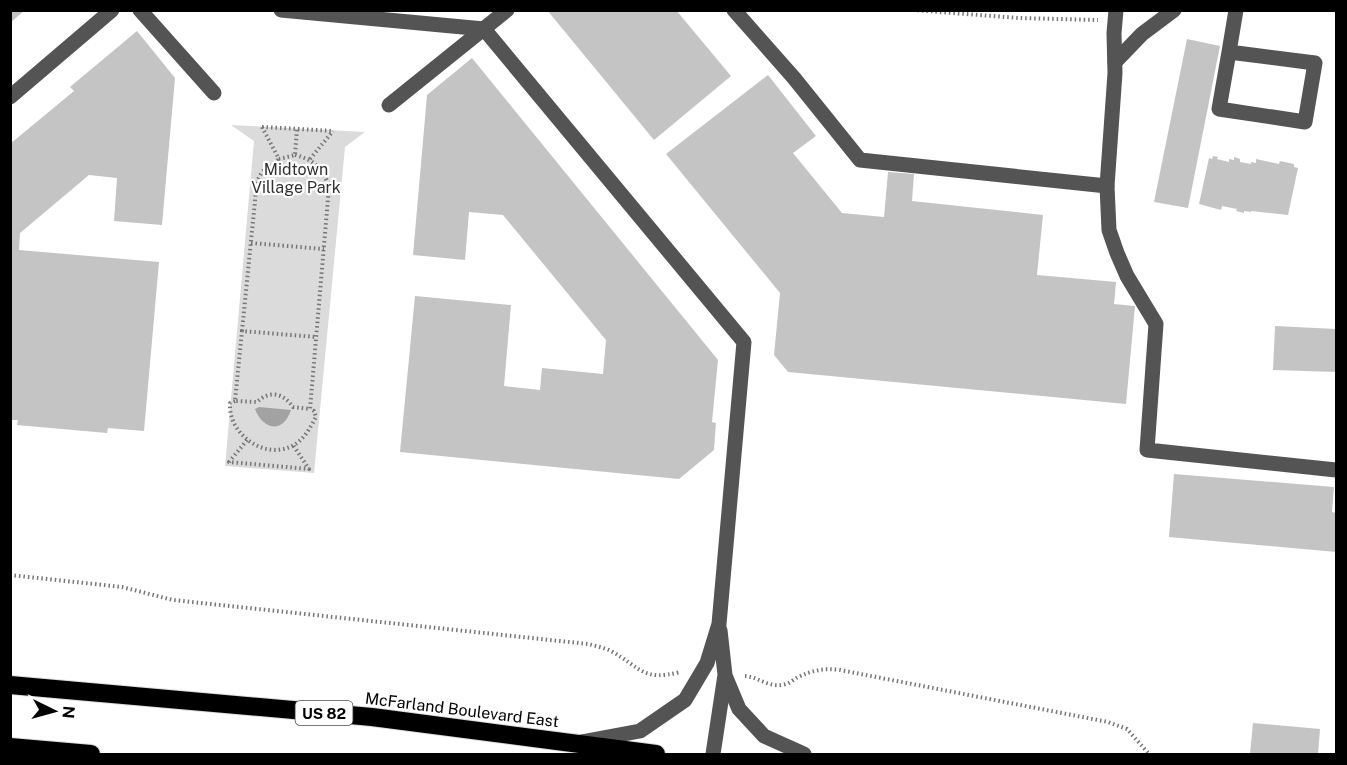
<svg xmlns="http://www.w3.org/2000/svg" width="1347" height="765" viewBox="0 0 1347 765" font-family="'Public Sans',sans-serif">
<rect width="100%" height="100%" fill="#fff"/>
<!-- green -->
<path fill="#dbdbdb" d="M231,125l134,7 -20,15 -31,326 -89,-7 29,-325z"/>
<!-- water -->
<path fill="#a2a2a2" d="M259,407l32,3c-8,24 -28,20 -36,-1z"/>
<!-- building -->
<g fill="#c4c4c4">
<path d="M10,10h15l-15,13z"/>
<path d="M547,10h129l55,66 -77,64z"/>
<path d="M137,31l38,47 -13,147 -48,-4 3,-43 -28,-3 -69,58 -1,17 140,12 -15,169 -36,-3 -1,5 -90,-8 1,-5h-8v-276l64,-53 -4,-4z"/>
<path d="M1187,39l33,7 -32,162 -34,-6z"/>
<path d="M472,58l246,302 -6,62 4,1 -2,27 -35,29 -279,-27 15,-156 96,9 -7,81 36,4 2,-22 61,6 3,-34 -103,-125 -34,-3 -4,48 -52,-5 14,-160z"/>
<path d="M768,75l48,61 -23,17 49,60 42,4 4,-45 26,2 -2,27 131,14 -6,60 79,7 -2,22 21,2 -9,98 -338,-32 -14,-17 6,-62 -114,-139z"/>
<path d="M1213,156l5,1 -1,2 12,3v-3l5,1v-3l6,2v3l11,2v-2l5,1v-4l23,5 1,-3 14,3v3l4,1 -10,47 -37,-4v1l-7,-1v2l-8,-2 1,-2 -15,-3 -1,4 -22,-6 10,-46 3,1z"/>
<path d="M1275,326l61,3v43l-63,-2z"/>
<path d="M1174,474l160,13 -2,25 4,1v39l-167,-15z"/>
<path d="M1253,723l67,6 -2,25h-68z"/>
</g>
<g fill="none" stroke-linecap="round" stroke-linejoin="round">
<!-- highway casing -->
<g stroke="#dbdbdb" stroke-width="20">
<g id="highway">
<path d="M10,685l362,32 284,37"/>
<path d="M10,747l81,7"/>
</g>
</g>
<!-- path -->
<g stroke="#767676" stroke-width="4" stroke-dasharray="1.5 3" stroke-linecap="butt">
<path d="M913,10l106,8 79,2"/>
<path d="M262,127l17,32 16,-4 2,-26"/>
<path d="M262,127l71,4"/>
<path d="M295,155c19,5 28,13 34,32l-19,222 -17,-2c-10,-14 -23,-17 -36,-5l-22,-1 7,-70 74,6"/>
<path d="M310,159l23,-28"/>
<path d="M251,243l73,6"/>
<path d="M242,331l15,-150 5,-9 17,-13"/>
<path d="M235,401l-5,2c-2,31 34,57 62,43 12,-6 18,-18 24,-29l-2,-6 -4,-2"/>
<path d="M247,440l-18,22 80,7 -16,-24"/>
<path d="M10,575l112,12 51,13 415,44c8,2 17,4 23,7 29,16 32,31 69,21"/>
<path d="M745,676c14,1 25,13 41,8 4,-1 8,-5 12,-7 15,-7 26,-9 42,-7l268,52 19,7 22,25"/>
</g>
<!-- minor -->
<g stroke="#545454" stroke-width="15">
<path d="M140,10l74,83"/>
<path d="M281,10l203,19 260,313 -25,282 -12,39 -22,37 -45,31 -59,11"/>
<path d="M734,10l60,68 66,82 247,26"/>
<path d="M1116,10l-2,23 1,40 -8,113 2,44 8,23 10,23 29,48 -9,126 189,20"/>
<path d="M1229,52l-10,57 86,13 10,-59 -86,-11 7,-42"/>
<path d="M1115,62l27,-28 32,-24"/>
<path d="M10,97l102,-87"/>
<path d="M389,105l118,-95"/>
<path d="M726,678l13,31 25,27 40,18"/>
<path d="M713,754l12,-79 -5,-45"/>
</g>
<!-- highway -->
<use href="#highway" stroke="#000" stroke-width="18"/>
</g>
<g text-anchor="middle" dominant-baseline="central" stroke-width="4.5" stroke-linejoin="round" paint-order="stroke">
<!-- shield labels -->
<rect fill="#fff" stroke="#4c4c4c" stroke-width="1.5" x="295.5" y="701" width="57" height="24" rx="4.5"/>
<g font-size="15" font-weight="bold" fill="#000">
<text x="324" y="713">US 82</text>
</g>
<!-- park labels -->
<g font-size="16" fill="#323232" stroke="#fff">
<text x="296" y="169">Midtown<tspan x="296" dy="18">Village Park</tspan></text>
</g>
<!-- street labels -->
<g font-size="16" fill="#000" stroke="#fff">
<text transform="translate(462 710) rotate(7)">McFarland Boulevard East</text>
</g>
</g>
<!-- border -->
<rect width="1347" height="765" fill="none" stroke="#000000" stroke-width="24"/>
<!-- north arrow -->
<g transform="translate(54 711) rotate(95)" stroke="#ffffff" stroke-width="4.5" paint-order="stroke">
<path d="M0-4.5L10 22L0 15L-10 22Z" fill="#000000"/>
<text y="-9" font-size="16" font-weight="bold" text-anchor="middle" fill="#000000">N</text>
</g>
</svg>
